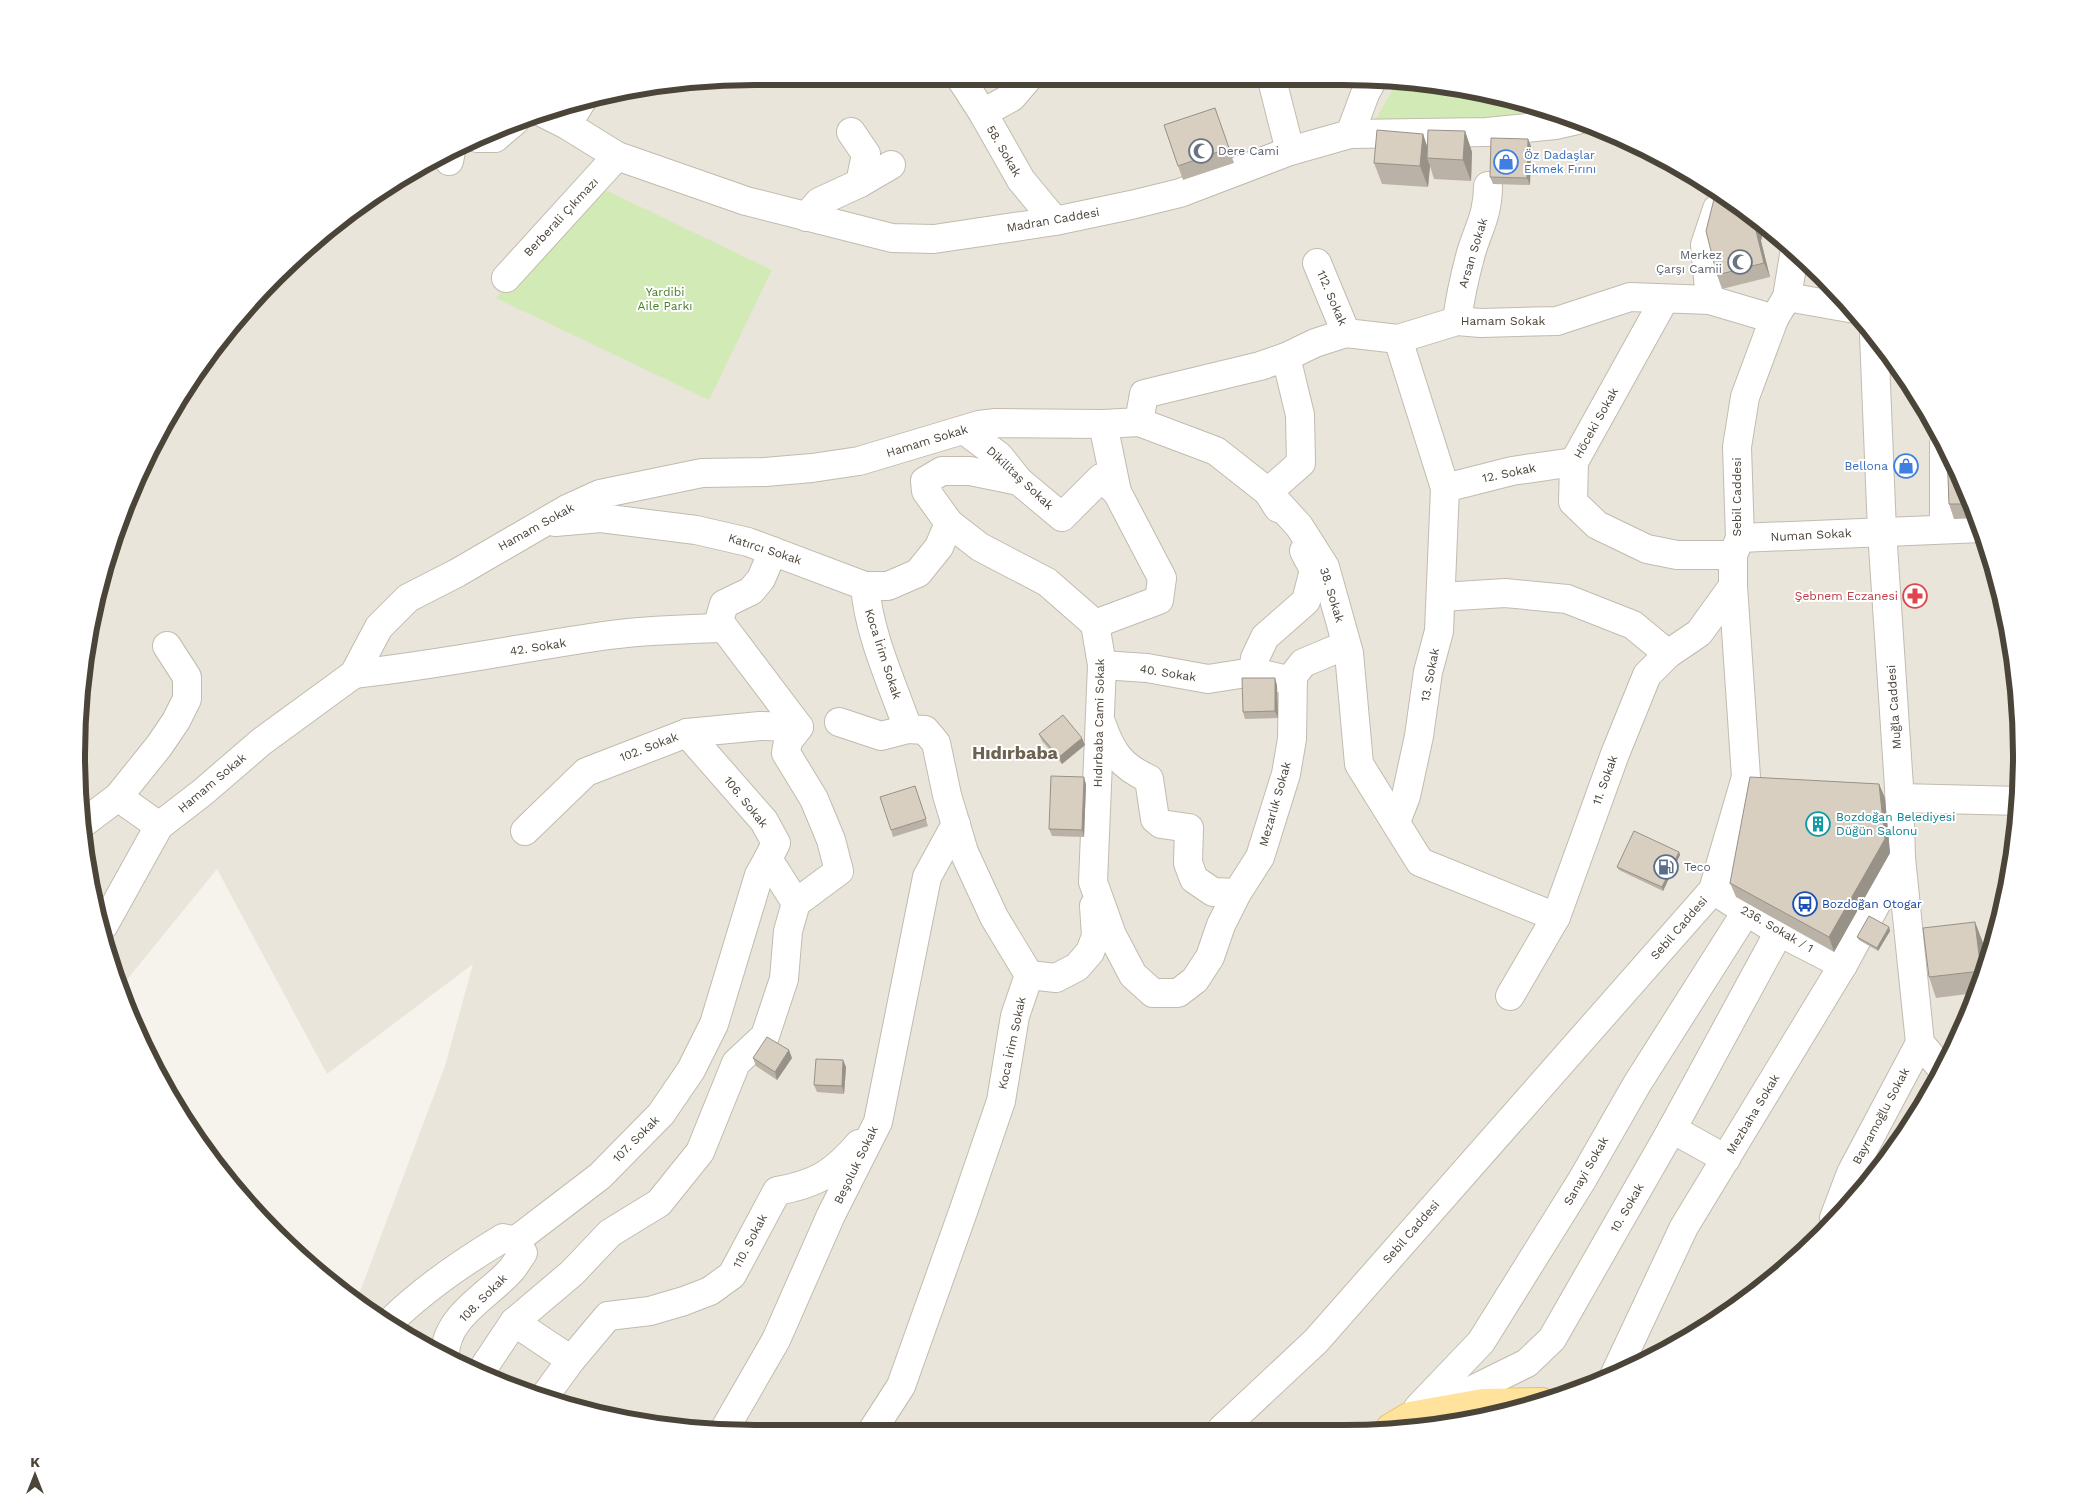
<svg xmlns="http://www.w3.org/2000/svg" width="2098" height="1510" viewBox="0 0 2098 1510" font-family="'Work Sans',sans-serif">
<rect width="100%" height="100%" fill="#f6f3ec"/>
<!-- residential -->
<path fill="#eae5da" d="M755,76h588l133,13 126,39 81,39 107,77 64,64 77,108 55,121 30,130 4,133 -21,131 -47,124 -71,113 -91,97 -147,99 -82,34 -129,30 -721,4 -132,-21 -124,-47 -99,-62 89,-236 28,-102 -146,110 -110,-205 -96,118 -39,-144v-177l17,-87 47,-124 99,-147 133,-118 117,-62 84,-29z"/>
<!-- green -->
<g fill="#d2eab5">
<path d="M1397,82l79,7 69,22 -92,14 -82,2z"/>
<path d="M599,187l173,83 -63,130 -213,-102z"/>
</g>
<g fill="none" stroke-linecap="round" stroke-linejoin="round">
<!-- minor casing -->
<g stroke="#c2bbae" stroke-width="30">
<g id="minor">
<path d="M959,76l24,37 38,67 34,41"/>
<path d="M1271,76l19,75"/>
<path d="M541,112l26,13 50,31 129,45 146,37 42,1 121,-18 76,-16 49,-12 110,-42 60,-17 137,-2 68,-7 22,-5"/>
<path d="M983,113l29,-16 18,-21"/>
<path d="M567,125l16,-26"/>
<path d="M851,132l15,22 -6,29"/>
<path d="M1350,134l15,-40 8,-15"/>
<path d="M477,138h18l20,-17"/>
<path d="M449,161l2,-10"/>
<path d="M806,217l13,-15 41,-19 31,-18"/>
<path d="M1317,263l29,70"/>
<path d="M506,278l111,-122"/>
<path d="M1787,297l68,12"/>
<path d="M1664,300l-90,162 -1,40 24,23 50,24 30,6h56"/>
<path d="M1710,300l-5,-55 12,-36 11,-1 3,-6"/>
<path d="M1457,321c3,-24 8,-46 14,-68 8,-26 17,-39 17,-67"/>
<path d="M1874,336l8,195 17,256 2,71 19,185 23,27"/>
<path d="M1139,422l77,29 52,41 31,34 26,41 24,86 10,111 61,98 136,55"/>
<path d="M964,430l35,26 20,25 43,36 39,-39 16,14"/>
<path d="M1944,444v85"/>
<path d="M1019,481l-49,-10h-28l-17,10 1,10 23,32 31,24 67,35 48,42 7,41 -9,217 19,53 21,40 20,18h25l17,-13 15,-23 11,-32 16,-32 23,-36 26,-83 6,-35 1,-63 10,-13 43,-18"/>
<path d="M1445,488l67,-17 62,-9"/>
<path d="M1278,508l-10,-16 33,-29 -1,-48 -14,-58"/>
<path d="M555,522l46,-4 95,12 52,12 117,44h23l30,-13 21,-26 10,-24"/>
<path d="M1740,538l242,-10"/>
<path d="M865,586c4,49 27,97 43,143l17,1 11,13 11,52 17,57 30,65 35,58 -14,41 -14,85 -37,108 -63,177 -29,45"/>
<path d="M1441,597l64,-4 62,6 66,26 35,29"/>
<path d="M1095,624l64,-24 3,-22 -45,-86 -14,-68"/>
<path d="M1102,665l45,3 61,11 45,-7 39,9"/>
<path d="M1253,672l2,-14 10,-21 41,-36 8,-31 -10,-19"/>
<path d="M354,674c86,-9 170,-27 256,-39 37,-5 75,-6 113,-7"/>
<path d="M839,722l42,14 27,-7"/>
<path d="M1102,725c10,28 19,41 47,54l6,40 6,5 28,4 -1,35 6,16 19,13 24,1"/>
<path d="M687,733l77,88 12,22 -8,16 28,44"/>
<path d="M118,797l41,-51 17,-25 11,-22v-22l-20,-31"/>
<path d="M1900,798l120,3"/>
<path d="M1396,822l10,-26 13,-60 9,-64 11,-41 6,-143 -47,-149"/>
<path d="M82,824l36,-27 41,29"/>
<path d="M525,831l61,-59 101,-39 73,-7 39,1"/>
<path d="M1713,890l66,42 64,33"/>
<path d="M104,925l55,-99 44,-34 58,-50 93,-68 25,-47 29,-29 49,-25 110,-64 33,-15 102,-21 63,-1 47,-4 47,-7 120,-36 17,-2 107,1 36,-2 5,-28 116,-28 26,-9 29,-14 31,-10 52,6 59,-18 24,2 76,-2 73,-24 80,3 64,19"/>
<path d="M1029,975l27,3 21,-11 13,-15 6,-16 -2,-30"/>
<path d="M1510,996l46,-79 59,-163 32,-79 21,-21 31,-21 34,-47"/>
<path d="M1672,1129l54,30"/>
<path d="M1834,1218l17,-45 69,-130"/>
<path d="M514,1322l57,38"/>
<path d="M389,1323c33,-33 74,-61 114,-85l12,3 85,-65 61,-62 30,-44 23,-46 45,-149 9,-16"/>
<path d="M445,1358c-2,-41 44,-62 67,-89 4,-5 7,-11 11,-16l-8,-12"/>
<path d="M480,1373l34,-51 58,-49 38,-40 49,-30 41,-51 36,-89 29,-27 19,-57 4,-48 8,-28 43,-32 -8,-31 -17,-41 -28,-46 2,-12 11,-14 -80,-106 5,-17 27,-13 10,-12 12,-28"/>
<path d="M1614,1376l70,-149 159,-262 58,-107"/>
<path d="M544,1397l27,-37 37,-44 42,-5 34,-10 26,-10 22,-16 45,-84c39,-7 56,-17 82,-47"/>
<path d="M1435,1406l29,-12 63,-31 25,-24 120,-210 107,-197"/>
<path d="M1418,1408l63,-66 101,-162 55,-96 109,-172"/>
<path d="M1222,1429l94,-88 397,-451 33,-113 -13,-191v-31l7,-17 -3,-91 8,-50 29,-78 13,-22 8,-48"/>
<path d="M723,1432l53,-92 55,-125 47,-93 49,-245 29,-53"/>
</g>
</g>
<!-- major casing -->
<g stroke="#e6c16a" stroke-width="30">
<path id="major" d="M1390,1428l20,-12 73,-13 59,-1"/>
</g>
<!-- minor -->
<use href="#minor" stroke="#fff" stroke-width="28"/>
<!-- major -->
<use href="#major" stroke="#ffe39c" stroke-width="28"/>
</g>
<!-- wall -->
<g fill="#bab2a6">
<path d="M1215,108l19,55 -51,17 -19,-55z"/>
<path d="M1465,131l7,21 -1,29 -37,-2 -4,-13 -2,21 -46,-3 -8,-21 49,-29 4,12z"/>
<path d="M1531,146l-1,39 -37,-1 -3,-7z"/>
<path d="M1725,198l39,28 -3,15 9,36 -48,12 -5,-14z"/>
<path d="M1947,451l30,67 -23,1 -5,-15z"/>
<path d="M1277,685l1,33 -33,1 -2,-7z"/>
<path d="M1039,734l46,11 -23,19 -20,-23z"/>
<path d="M1086,784l-2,53 -32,-1 -3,-7z"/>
<path d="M1879,784l6,14 5,55 -56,99 -98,-55 -6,-14z"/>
<path d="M915,786l13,40 -35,11 -2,-7z"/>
<path d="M1679,852l1,3 -17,36 -44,-21 -2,-3z"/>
<path d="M1975,922l8,21 2,23 -10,27 -39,5 -7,-21z"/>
<path d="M1889,927l1,4 -12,20 -19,-11 -2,-3z"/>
<path d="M753,1058h39l-15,22 -21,-14z"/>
<path d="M843,1060l3,7 -2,27 -27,-2 -3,-7z"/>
</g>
<!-- shaded-wall -->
<g fill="#979187">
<path d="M1465,131l7,21 -1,29 -8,-21z"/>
<path d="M1423,134l7,21 -3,3 3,8 -2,21 -8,-21z"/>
<path d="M1528,139l3,7 -1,39 -3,-7z"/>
<path d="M1757,221l7,5 -3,15 9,36 -6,-14 -9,-36z"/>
<path d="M1275,678l2,7 1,33 -3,-7z"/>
<path d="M1082,738l3,7 -23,19 -3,-7z"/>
<path d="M1084,777l2,7 -2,53 -2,-7z"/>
<path d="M1879,784l6,14 5,55 -56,99 -5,-15z"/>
<path d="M1679,852l1,3 -17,36 -1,-4z"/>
<path d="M1975,922l8,21 2,23 -3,8 -1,-3z"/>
<path d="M1889,927l1,4 -12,20 -1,-3z"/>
<path d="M789,1050l3,8 -15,22 -2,-8z"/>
<path d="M843,1060l3,7 -2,27 -2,-8z"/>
</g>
<!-- building -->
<g fill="#d8cfc1" stroke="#979187">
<path d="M1215,108l14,40 -51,18 -14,-41z"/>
<path d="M1377,130l46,4 -3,32 -46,-3z"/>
<path d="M1428,130l37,1 -2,29 -36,-2z"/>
<path d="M1491,138l37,1 -1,39 -37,-1z"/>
<path d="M1715,195l10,3 32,23 -2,6 9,36 -47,12 -11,-44z"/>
<path d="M1947,451l24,53h-22z"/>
<path d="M1242,678h33v33l-32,1z"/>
<path d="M1063,715l19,23 -23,19 -20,-23z"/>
<path d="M1051,776l33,1 -2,53 -33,-1z"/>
<path d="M1750,777l129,7 6,55 -56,98 -99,-54z"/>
<path d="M915,786l11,33 -35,11 -11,-33z"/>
<path d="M1634,831l45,21 -17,35 -45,-20z"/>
<path d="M1869,916l20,11 -12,21 -20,-11z"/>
<path d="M1975,922l6,49 -52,6 -6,-49z"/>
<path d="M767,1037l22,13 -14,22 -22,-14z"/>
<path d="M816,1059l27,1 -1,26 -28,-1z"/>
</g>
<!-- icons -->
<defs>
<g id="mosque-ring" transform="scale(1.25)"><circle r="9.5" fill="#fff" stroke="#6b7280" stroke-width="1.5"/><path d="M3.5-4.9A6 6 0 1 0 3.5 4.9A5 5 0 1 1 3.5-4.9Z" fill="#6b7280"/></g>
<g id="shop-ring" transform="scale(1.25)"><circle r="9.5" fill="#fff" stroke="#3f7fe0" stroke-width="1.5"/><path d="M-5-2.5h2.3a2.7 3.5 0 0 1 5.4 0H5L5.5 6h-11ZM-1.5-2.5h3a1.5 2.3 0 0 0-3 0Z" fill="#3f7fe0"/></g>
<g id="pharmacy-ring" transform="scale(1.25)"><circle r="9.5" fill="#fff" stroke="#e0444e" stroke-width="1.5"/><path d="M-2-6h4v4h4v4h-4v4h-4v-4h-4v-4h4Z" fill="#e0444e"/></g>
<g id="building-ring" transform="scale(1.25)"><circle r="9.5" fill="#fff" stroke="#0f9aa8" stroke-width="1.5"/><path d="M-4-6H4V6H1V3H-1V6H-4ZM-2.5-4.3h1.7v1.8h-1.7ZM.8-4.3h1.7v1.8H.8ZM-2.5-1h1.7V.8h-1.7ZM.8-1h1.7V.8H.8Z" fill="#0f9aa8"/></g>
<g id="fuel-ring" transform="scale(1.25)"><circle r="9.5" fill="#fff" stroke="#5c6f8a" stroke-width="1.5"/><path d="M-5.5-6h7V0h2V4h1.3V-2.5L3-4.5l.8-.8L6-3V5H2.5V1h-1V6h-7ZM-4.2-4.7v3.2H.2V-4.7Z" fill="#5c6f8a"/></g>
<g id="bus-ring" transform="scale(1.25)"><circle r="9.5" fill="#fff" stroke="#1a4fb4" stroke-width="1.5"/><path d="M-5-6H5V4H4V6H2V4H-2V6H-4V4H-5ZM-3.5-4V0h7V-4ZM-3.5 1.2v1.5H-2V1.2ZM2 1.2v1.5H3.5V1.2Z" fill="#1a4fb4"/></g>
</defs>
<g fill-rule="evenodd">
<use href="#mosque-ring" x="1201" y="151"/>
<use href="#shop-ring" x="1506" y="162"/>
<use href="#mosque-ring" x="1740" y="262"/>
<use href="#shop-ring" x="1906" y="466"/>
<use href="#pharmacy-ring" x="1915" y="596"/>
<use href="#building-ring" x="1818" y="824"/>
<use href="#fuel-ring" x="1666" y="867"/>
<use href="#bus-ring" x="1805" y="904"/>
</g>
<g text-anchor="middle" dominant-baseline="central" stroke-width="4" stroke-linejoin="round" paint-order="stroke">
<!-- street labels -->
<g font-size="12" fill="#4b4439" stroke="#fff">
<text transform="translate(1004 151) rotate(60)">58. Sokak</text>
<text transform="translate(561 217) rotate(-47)">Berberali Çıkmazı</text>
<text transform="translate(1053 220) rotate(-10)">Madran Caddesi</text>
<text transform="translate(1473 253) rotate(-73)">Arsan Sokak</text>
<text transform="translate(1332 298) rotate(67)">112. Sokak</text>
<text x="1503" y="321">Hamam Sokak</text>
<text transform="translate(1596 423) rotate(-61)">Höceki Sokak</text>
<text transform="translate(927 441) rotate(-17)">Hamam Sokak</text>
<text transform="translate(1509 473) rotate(-12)">12. Sokak</text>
<text transform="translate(1020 478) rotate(43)">Dikilitaş Sokak</text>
<text transform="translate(1737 497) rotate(-90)">Sebil Caddesi</text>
<text transform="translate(536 527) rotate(-29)">Hamam Sokak</text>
<text transform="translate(1811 535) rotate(-3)">Numan Sokak</text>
<text transform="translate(765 549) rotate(18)">Katırcı Sokak</text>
<text transform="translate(1332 595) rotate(73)">38. Sokak</text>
<text transform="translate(538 647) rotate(-9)">42. Sokak</text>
<text transform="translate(883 654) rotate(72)">Koca İrim Sokak</text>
<text transform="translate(1168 673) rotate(9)">40. Sokak</text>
<text transform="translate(1430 675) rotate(-79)">13. Sokak</text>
<text transform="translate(1894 707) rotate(-94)">Muğla Caddesi</text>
<text transform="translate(1099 723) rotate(-89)">Hıdırbaba Cami Sokak</text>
<text transform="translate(649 747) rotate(-21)">102. Sokak</text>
<text transform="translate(1605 780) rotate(-70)">11. Sokak</text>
<text transform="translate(212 783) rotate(-40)">Hamam Sokak</text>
<text transform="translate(746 802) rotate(51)">106. Sokak</text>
<text transform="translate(1275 804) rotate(-74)">Mezarlık Sokak</text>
<text transform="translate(1679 928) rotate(-49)">Sebil Caddesi</text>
<text transform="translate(1777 929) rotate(30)">236. Sokak / 1</text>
<text transform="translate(1012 1043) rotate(-78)">Koca İrim Sokak</text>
<text transform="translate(1753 1114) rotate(-59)">Mezbaha Sokak</text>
<text transform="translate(1881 1116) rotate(-62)">Bayramoğlu Sokak</text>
<text transform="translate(636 1139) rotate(-45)">107. Sokak</text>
<text transform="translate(856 1165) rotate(-64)">Beşoluk Sokak</text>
<text transform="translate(1586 1171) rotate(-60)">Sanayi Sokak</text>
<text transform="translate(1627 1208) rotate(-60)">10. Sokak</text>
<text transform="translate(1411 1232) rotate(-49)">Sebil Caddesi</text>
<text transform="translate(750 1241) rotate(-62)">110. Sokak</text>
<text transform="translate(483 1298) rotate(-45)">108. Sokak</text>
</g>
<!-- worship labels -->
<g font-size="12" fill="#5b616d" stroke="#fff" text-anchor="start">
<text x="1218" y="151">Dere Cami</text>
<text x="1722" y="255" text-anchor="end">Merkez<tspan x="1722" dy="14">Çarşı Camii</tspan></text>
</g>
<!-- shop labels -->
<g font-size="12" fill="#366cbe" stroke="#fff" text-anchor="start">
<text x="1524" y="155">Öz Dadaşlar<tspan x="1524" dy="14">Ekmek Fırını</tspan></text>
<text x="1888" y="466" text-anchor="end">Bellona</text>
</g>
<!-- park labels -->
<g font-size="12" fill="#4a7f2a" stroke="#fff">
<text x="665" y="292">Yardibi<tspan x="665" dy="14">Aile Parkı</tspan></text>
</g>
<!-- health labels -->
<g font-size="12" fill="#be3a42" stroke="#fff" text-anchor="end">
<text x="1898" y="596">Şebnem Eczanesi</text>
</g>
<!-- culture labels -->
<g font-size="12" fill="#0d838f" stroke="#fff" text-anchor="start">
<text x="1836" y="817">Bozdoğan Belediyesi<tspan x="1836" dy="14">Düğün Salonu</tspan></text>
</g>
<!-- service labels -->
<g font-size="12" fill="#4e5e75" stroke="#fff" text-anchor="start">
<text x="1684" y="867">Teco</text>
</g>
<!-- transit labels -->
<g font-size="12" fill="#164399" stroke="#fff" text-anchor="start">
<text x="1822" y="904">Bozdoğan Otogar</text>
</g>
<!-- district labels -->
<g font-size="18" font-weight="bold" fill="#6e6250" stroke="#fff">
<text x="1015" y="752">Hıdırbaba</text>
</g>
</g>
<!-- crop -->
<path d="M0 0H2098V1510H0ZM755 85H1343A670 670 0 0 1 2013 755V755A670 670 0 0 1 1343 1425H755A670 670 0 0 1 85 755V755A670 670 0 0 1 755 85Z" fill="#fff" fill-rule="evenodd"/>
<path fill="none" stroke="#4b4439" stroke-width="6" d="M755 85H1343A670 670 0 0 1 2013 755V755A670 670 0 0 1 1343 1425H755A670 670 0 0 1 85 755V755A670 670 0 0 1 755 85Z"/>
<!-- north arrow -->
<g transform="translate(35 1475)" stroke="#ffffff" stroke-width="4" paint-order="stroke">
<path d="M0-4L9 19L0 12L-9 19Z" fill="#4b4439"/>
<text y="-8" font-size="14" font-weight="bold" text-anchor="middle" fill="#4b4439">K</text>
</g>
</svg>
